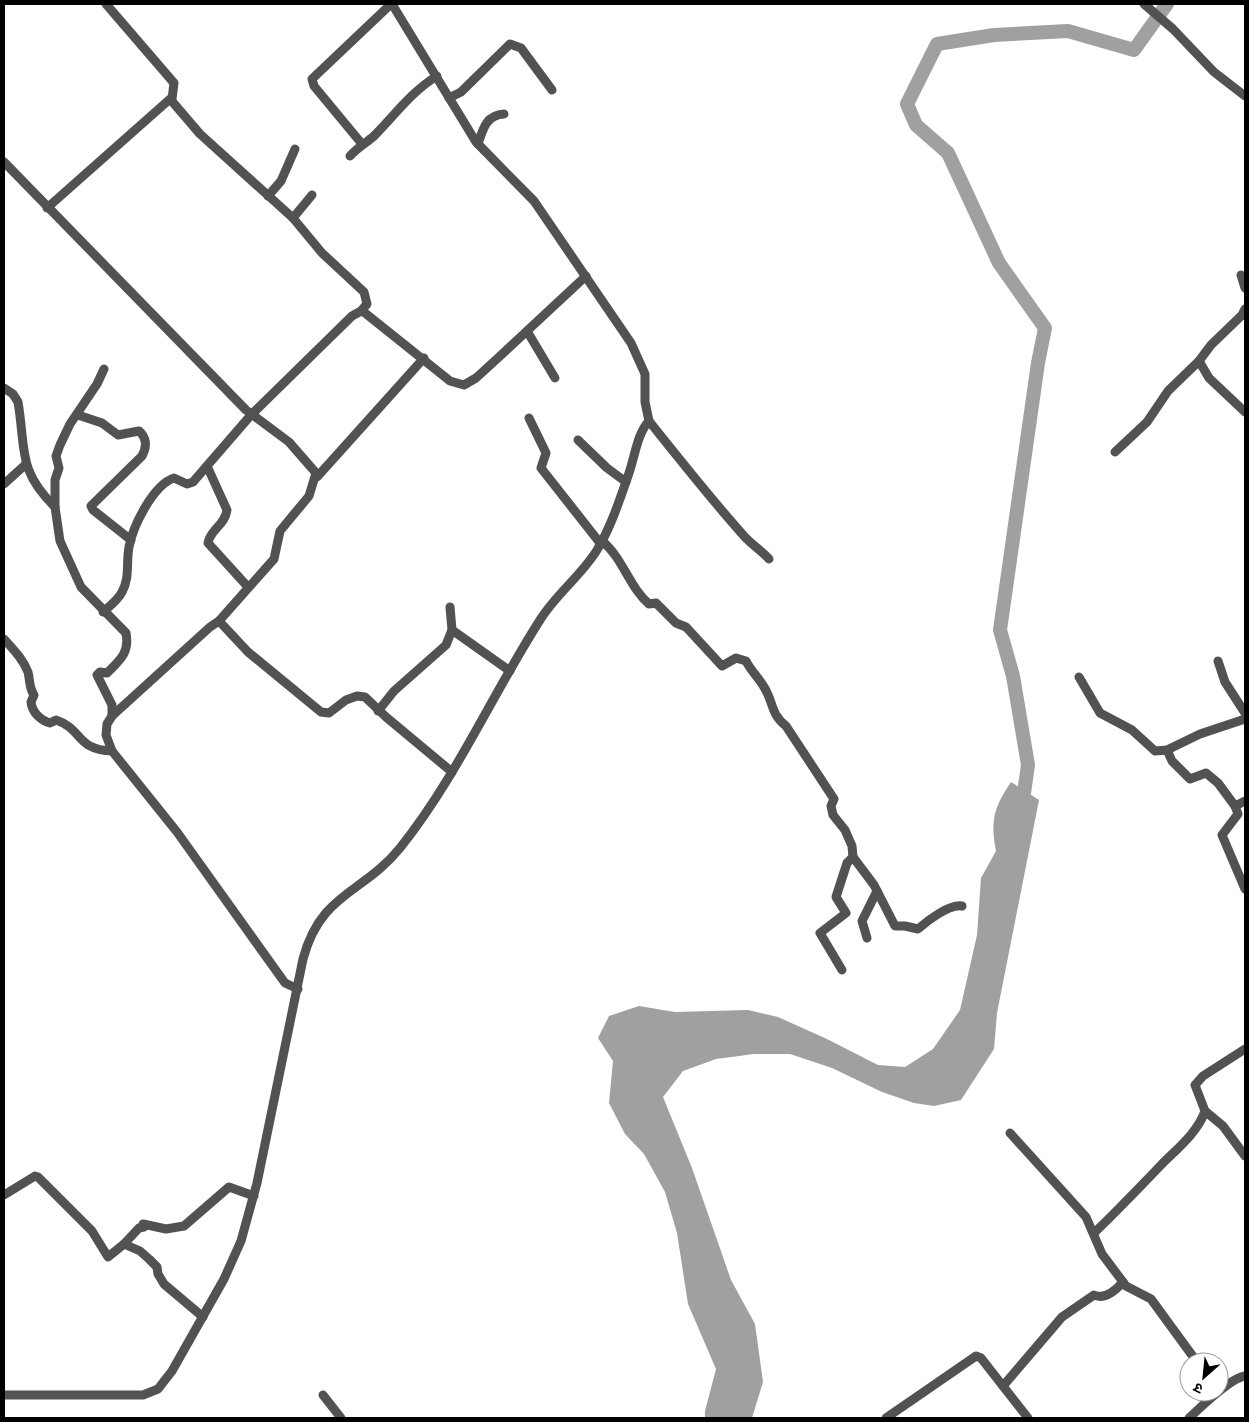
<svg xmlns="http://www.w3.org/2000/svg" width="1249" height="1422" viewBox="0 0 1249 1422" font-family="Inter,'Noto Sans Devanagari',sans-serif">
<rect width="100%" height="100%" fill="#fff"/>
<!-- water -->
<path fill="#a0a0a0" d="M1011,782l28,18 -42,213 -3,36 -33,51 -27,6 -20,-3 -32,-11 -50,-24 -42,-14h-36l-38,5 -33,12 -20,26 29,71 39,112 24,44 8,58 -11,36h-47v-7l11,-42 -28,-65 -11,-71 -12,-41 -21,-38 -19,-20 -16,-31 4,-42 -15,-23 11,-22 30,-10 36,6 73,-2 30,7 49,22 51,26 27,2 28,-18 27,-39 17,-75 4,-57 15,-27c-6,-30 -2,-44 15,-69z"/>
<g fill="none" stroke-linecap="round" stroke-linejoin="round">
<!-- river -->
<path stroke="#a0a0a0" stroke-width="14" d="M1022,807l6,-42 -15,-89 -13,-46 38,-267 7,-35 -46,-65 -51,-110 -32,-28 -9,-21 30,-60 57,-9 74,-4 66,19 33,-46"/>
<!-- minor -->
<g stroke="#525252" stroke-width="9">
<path d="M106,4l68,79 -2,16"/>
<path d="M1144,4l29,25 41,43 31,24"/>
<path d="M449,98l12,-6 49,-48 11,4 31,42"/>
<path d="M362,144l-48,-58 -2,-7 79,-75"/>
<path d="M478,144c5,-15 8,-29 26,-30"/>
<path d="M350,156c7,-8 16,-13 24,-20 20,-20 38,-45 63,-60"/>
<path d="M4,162l242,248 43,32 27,31 -7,23 -29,35 -6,28 -55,62 -9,6 -98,89 -5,8 -1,11 6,16 65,81 108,151 13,6"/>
<path d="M268,196l13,-15 14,-32"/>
<path d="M47,208l123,-109 30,35 93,84 29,35 42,39 3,12 -6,7"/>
<path d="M293,218l19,-23"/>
<path d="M1241,275l4,13"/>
<path d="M527,331l28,47"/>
<path d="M1199,361l10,17 36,34"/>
<path d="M104,369l-7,15 -27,40 -10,21 -4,11 3,12 -4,12v27l5,34 21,46 45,46c4,20 -7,28 -19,40l-7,-1 -3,3 15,30v11"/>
<path d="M4,388l9,6 5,8c8,47 -1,68 37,105"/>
<path d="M78,415l24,8 16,12 21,-4c8,7 8,16 3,25l-51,50 2,4 38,30"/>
<path d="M529,418l17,35 -5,15 59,75"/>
<path d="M649,421c31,39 62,78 95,115 8,9 17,14 25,23"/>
<path d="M578,440l29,28 19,14"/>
<path d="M1115,452l32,-30 21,-31 31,-30 12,-16 31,-30 3,-6"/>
<path d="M207,466l20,44c-2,15 -17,20 -19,33l40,44"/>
<path d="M317,477l107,-119"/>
<path d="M4,484l21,-19"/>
<path d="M602,541c21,17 27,46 47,63l7,-1 20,20 10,4 36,39 14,-8 10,3c5,10 13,17 18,26 10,16 6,26 22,39l48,73 -3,7 2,9 12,15 7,16 1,11 21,28 21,41h10l13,3c9,-8 31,-25 44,-23"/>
<path d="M103,612c7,-6 15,-12 19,-20 8,-14 4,-29 7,-45 4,-21 24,-62 45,-69l13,6 6,-2 58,-67 101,-99 9,-5 4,2 85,68 14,4 12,-7 23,-21 87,-81"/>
<path d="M219,621l29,31 73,60 8,1 17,-13 11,-4 8,1 21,20 66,55"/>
<path d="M452,630l58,41"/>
<path d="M4,639c9,10 19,20 24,33 2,8 1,16 6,23l-3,7c1,10 9,18 19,21l6,-3c27,9 20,30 56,31"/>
<path d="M1218,661l7,21 20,31"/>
<path d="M1079,677l21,36 32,17 23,21 12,-1 33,-16 45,-15"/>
<path d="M378,711l16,-20 52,-46 6,-15 -2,-23"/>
<path d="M1167,750l5,11 18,18 16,-6 12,10 17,23"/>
<path d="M1245,801l-10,5 3,8 -16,21 23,54"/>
<path d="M867,938l-5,-17 15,-30"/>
<path d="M842,970l-22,-37 26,-20 -10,-16 11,-34 6,-6"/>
<path d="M1245,1049l-42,27 -8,9 10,26 18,15 22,30"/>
<path d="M1010,1133l76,84 16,37 24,32 25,13 46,63"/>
<path d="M4,1195l31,-19 3,1 54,54 16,26 16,-13 16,7 9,8 8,8 1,7 6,10 39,33"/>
<path d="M1094,1233c23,-22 46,-46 68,-69 15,-15 36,-32 43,-53"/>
<path d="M124,1244l15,-16 5,-1 -1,-3 23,5 18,-3 45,-39 25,9"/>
<path d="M1003,1386l59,-69 32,-22c11,5 22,-5 29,-13"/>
<path d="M4,1395h139l15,-6 14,-18 52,-92 17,-38 16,-58 46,-224c18,-67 60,-65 97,-111 56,-70 92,-153 140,-228 16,-26 41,-44 57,-70 14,-23 23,-51 32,-77 6,-17 8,-39 20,-52l-4,-19v-28l-14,-31 -97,-142 -58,-59 -84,-138"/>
<path d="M323,1395l18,23"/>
<path d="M886,1418l90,-62 5,2 47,60"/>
<path d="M1189,1418c12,-11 41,-40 56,-42"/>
</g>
</g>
<!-- border -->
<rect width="1249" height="1422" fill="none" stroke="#000000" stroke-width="10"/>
<!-- north arrow -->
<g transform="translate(1204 1377) rotate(207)"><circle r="24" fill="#ffffff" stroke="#999999"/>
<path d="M0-4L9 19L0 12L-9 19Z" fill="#000000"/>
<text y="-8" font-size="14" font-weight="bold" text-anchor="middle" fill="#000000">उ</text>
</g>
</svg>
